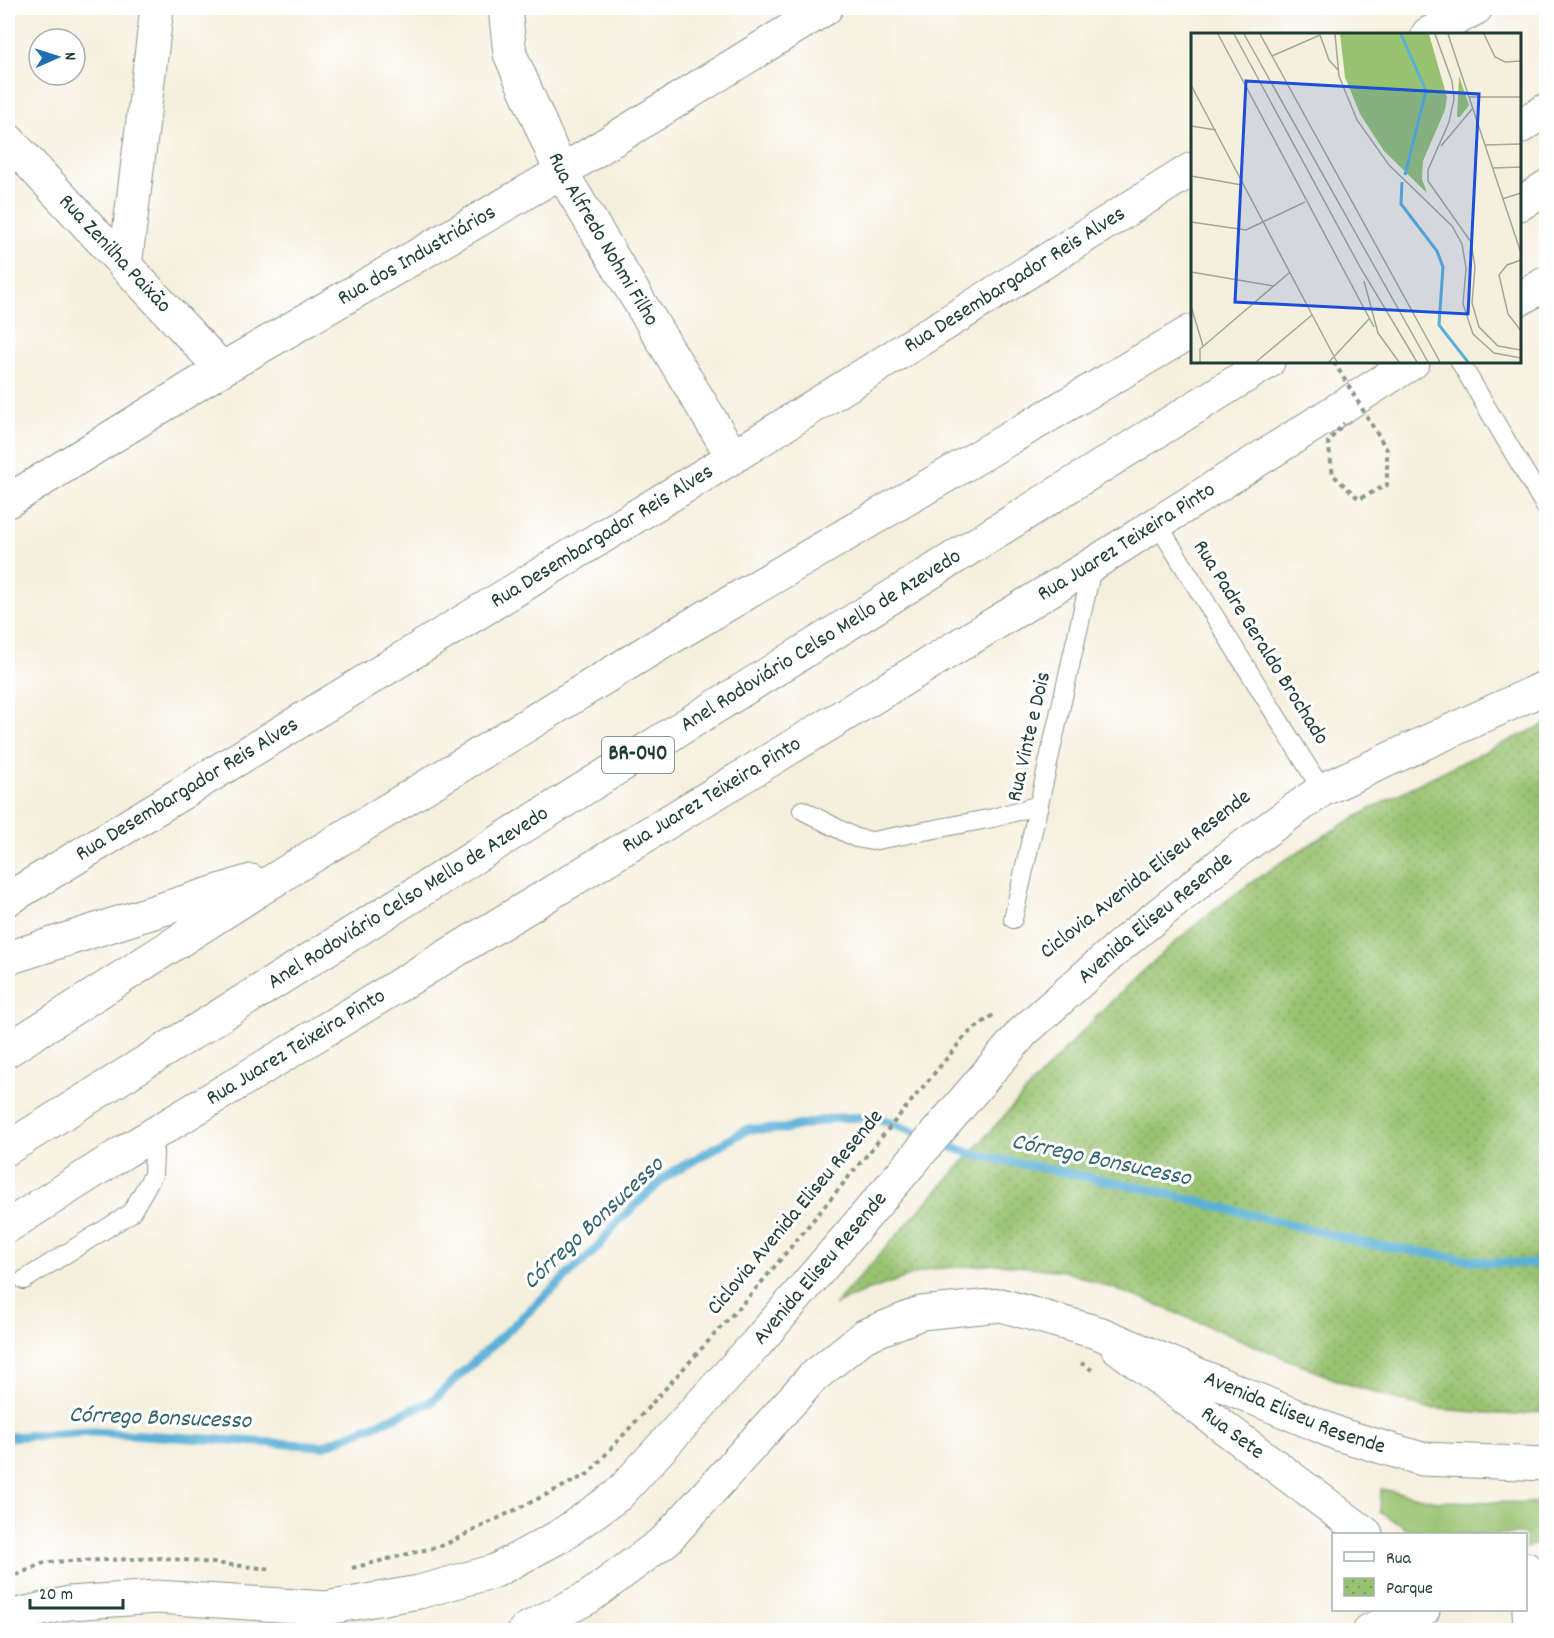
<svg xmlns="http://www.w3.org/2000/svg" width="1554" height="1638" viewBox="0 0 1554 1638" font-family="Dekko,sans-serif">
<defs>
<pattern id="park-dots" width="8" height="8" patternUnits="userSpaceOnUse" patternTransform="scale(1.5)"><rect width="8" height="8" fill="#98c26f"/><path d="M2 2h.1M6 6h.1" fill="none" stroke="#7b9f5c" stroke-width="1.8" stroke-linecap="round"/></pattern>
</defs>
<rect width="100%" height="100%" fill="#fff"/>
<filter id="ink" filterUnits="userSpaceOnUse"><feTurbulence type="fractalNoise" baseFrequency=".0167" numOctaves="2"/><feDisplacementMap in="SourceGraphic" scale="12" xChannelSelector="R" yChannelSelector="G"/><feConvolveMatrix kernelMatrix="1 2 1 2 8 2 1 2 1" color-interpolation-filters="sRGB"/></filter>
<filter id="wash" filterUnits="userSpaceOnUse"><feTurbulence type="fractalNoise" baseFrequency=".008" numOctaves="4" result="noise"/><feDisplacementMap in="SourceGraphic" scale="24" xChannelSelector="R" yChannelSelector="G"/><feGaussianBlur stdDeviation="1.35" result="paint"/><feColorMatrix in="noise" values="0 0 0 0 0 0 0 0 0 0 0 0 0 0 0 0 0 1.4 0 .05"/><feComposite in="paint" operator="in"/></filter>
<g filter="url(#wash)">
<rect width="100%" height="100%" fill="#f5efdd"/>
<!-- grass -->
<path fill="#98c26f" stroke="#5c8052" stroke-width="1.5" d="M1381,1489l56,12 109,2v37l-20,8v-14h-111l-35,-22z"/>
<!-- park -->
<path fill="url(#park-dots)" stroke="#5c8052" stroke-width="1.5" d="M1546,724v686l-30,5 -92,-7 -85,-27 -191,-80 -84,-30 -65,-7 -69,5 -66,23 -30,13c54,-60 108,-120 163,-181 66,-74 134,-148 212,-210 103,-80 218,-138 337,-190z"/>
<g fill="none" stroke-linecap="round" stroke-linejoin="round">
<!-- stream -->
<g stroke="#5ab0d7" stroke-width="9">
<path d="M939,1142l33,12 181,36 211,53 121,19 61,2"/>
<path d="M8,1437l85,-5 230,14 108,-44 165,-153 21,-27 51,-47 80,-46h36l49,-11 43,-1 50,20"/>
</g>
</g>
</g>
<g filter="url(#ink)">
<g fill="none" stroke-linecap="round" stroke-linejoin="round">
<!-- lane casing -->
<g stroke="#8a9688" stroke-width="20">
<g id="lane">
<path d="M1460,362l86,146"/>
<path d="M1157,523l165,267"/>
<path d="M802,810l54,28 16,3 121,-23 46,-13"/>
<path d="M1013,919l80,-355"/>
<path d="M24,1280l107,-67 22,-38 1,-23 -7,-14"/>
</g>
</g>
<!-- street casing -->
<g stroke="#8a9688" stroke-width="35">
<g id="street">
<path id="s1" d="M505,8l5,46 51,118 172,285"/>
<path id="s2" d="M8,140l214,229"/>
<path d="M125,266l32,-258"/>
<path id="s3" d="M1117,1347l249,187"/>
<path d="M1527,1569l3,61"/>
<path d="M1370,1630l53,-20"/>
</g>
</g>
<!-- secondary casing -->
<g stroke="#8a9688" stroke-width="35">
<g id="secondary">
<path d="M1428,34l48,-26"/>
<path id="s4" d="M8,501l214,-132 339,-197 265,-164"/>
<path id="s5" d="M8,899l725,-442 459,-288"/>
<path id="s6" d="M8,1617l61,-14 88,-6 169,11 93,-16 76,-21 65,-35 58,-41 138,-151 267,-312 98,-87 111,-90 90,-65 224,-103"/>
<path id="s7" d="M525,1630l64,-33 77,-57 146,-162 52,-42 57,-23 80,-8 98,28 242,102 81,24 124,5"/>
</g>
</g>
<!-- primary casing -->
<g stroke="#8a9688" stroke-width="35">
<g id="primary">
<path d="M1520,299l26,-16"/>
<path id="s8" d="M8,1226l116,-74 969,-588 320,-202"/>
</g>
</g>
<!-- highway casing -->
<g stroke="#8a9688" stroke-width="35">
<g id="highway">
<path d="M1520,127l26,-17"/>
<path d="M1520,204l26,-17"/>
<path d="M8,958l243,-77"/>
<path d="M8,1050l285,-182 355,-217 544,-320"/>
<path id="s9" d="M8,1148l1260,-786"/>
</g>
</g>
<!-- path -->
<g stroke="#8a9688" stroke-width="4" stroke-dasharray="4.5 4.5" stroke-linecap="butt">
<path d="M1081,1363l14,9"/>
<path d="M352,1568l92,-23 144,-71 173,-191 205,-248 27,-20"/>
<path d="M8,1579l38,-17 118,-4 107,11"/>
</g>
<!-- lane -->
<use href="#lane" stroke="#fff" stroke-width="18"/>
<!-- street -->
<use href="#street" stroke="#fff" stroke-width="33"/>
<!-- secondary -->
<use href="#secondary" stroke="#fff" stroke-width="33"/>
<!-- primary -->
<use href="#primary" stroke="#fff" stroke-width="33"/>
<!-- highway -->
<use href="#highway" stroke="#fff" stroke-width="33"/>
<!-- path-bridge -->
<path stroke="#8a9688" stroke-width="4" stroke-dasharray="4.5 4.5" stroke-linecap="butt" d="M1334,362l53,88v35l-28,14 -26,-24 -5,-33 16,-19"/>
</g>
</g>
<g text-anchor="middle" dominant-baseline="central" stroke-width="6" stroke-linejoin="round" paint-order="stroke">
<!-- shield labels -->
<rect fill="#fff" stroke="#627771" stroke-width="1.5" x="602" y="737" width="72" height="36" rx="4.5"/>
<g font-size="21" font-weight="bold" fill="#1f3d34">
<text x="638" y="755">BR-040</text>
</g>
<!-- street labels -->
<g font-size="22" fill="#1f3d34" stroke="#fff">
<text stroke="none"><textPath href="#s1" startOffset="254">Rua Alfredo Nohmi Filho</textPath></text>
<text stroke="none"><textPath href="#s2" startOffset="156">Rua Zenilha Paixão</textPath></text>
<text stroke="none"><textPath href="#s4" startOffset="477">Rua dos Industriários</textPath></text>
<text stroke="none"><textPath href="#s5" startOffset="1182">Rua Desembargador Reis Alves</textPath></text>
<text stroke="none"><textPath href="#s5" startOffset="696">Rua Desembargador Reis Alves</textPath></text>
<text stroke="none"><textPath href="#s8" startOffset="1311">Rua Juarez Teixeira Pinto</textPath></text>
<text stroke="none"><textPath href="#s9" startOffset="958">Anel Rodoviário Celso Mello de Azevedo</textPath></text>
<text transform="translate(1260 643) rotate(58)">Rua Padre Geraldo Brochado</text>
<text transform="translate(1030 737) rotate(-77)">Rua Vinte e Dois</text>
<text stroke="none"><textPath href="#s5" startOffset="210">Rua Desembargador Reis Alves</textPath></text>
<text stroke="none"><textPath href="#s8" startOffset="825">Rua Juarez Teixeira Pinto</textPath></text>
<text transform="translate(1146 875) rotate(-38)">Ciclovia Avenida Eliseu Resende</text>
<text stroke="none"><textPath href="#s9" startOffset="472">Anel Rodoviário Celso Mello de Azevedo</textPath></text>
<text stroke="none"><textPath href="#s6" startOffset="1428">Avenida Eliseu Resende</textPath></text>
<text stroke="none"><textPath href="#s8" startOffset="339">Rua Juarez Teixeira Pinto</textPath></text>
<text transform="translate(796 1213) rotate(-50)">Ciclovia Avenida Eliseu Resende</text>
<text stroke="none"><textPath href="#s6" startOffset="942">Avenida Eliseu Resende</textPath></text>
<text stroke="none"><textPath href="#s7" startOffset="908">Avenida Eliseu Resende</textPath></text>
<text stroke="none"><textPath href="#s3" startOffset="144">Rua Sete</textPath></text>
</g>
<!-- water labels -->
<g font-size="24" font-style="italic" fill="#34656d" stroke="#fff">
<text transform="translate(1101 1161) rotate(12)">Córrego Bonsucesso</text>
<text transform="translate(594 1224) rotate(-43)">Córrego Bonsucesso</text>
<text transform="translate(160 1419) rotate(2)">Córrego Bonsucesso</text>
</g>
</g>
<!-- overview -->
<g transform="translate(1191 33)">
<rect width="330" height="330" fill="#f5efdd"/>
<path d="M268,43l10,29 -9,12h-3z" fill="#98c26f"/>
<path d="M149,1h89l18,63 -2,13 -22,51 -1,18 5,14 -43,-42 -24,-37 -15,-37z" fill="#98c26f"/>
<path fill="none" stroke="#5ab0d7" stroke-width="3" d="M210,1l25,57 -21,84M211,149l-1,22 36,47 6,16 -4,58 29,37"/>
<path fill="none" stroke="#9fa899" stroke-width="1.5" d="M27,1l156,293M43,1l126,233 57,95M53,1l184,328M69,1l180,328M144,1l4,42 18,44 32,45 63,61 10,18 4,24 -3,36 10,30 21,19 27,5M244,1l17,47 2,18 -5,23 -21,48v11l43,61 4,25 -3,36 7,24 19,19 23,4M257,1l73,219M293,1l11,23 10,5 16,-1M81,23l48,-21 9,25 9,10M0,52l146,277M278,64h52M0,93l25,4M294,112l36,-1M250,113l32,-38M301,135l29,-1M0,143l51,9M311,166l19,-6M0,189l55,8 59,-28M330,227l-14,5 -8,10 9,39 13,17M0,239l82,14M173,248l14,52M0,273l12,40M187,300l21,29M9,329v-13l89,-76M65,329l56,-47M138,329l40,-43"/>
<path fill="#1d4ed8" fill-opacity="0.15" stroke="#1d4ed8" stroke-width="3" d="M55,48l233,13 -11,220 -233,-12z"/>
<rect width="330" height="330" fill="none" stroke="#1f3d34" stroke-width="3"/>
</g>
<!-- margin -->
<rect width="1554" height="1638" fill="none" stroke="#fff" stroke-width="30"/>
<!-- legend -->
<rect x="1332" y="1533" width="195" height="78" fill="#ffffff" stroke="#a5b1ae" stroke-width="1.5"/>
<rect x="1344" y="1552" width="30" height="9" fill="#ffffff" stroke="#a5b1ae" stroke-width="1.5"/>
<text x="1386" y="1563" font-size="18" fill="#1f3d34">Rua</text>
<rect x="1344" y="1578" width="30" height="18" fill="url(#park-dots)" stroke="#a5b1ae" stroke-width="1.5"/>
<text x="1386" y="1593" font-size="18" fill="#1f3d34">Parque</text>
<!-- north arrow -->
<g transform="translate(57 57) rotate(87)"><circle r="28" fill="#ffffff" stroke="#a5b1ae" stroke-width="1.5"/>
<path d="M0-4.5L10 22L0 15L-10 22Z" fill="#1f6fb2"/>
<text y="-9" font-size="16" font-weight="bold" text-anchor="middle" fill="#1f3d34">N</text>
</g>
<!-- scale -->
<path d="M30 1599v9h93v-9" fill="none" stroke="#1f3d34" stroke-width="3"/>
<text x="39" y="1599" font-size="18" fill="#1f3d34" stroke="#ffffff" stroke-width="4.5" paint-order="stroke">20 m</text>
</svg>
